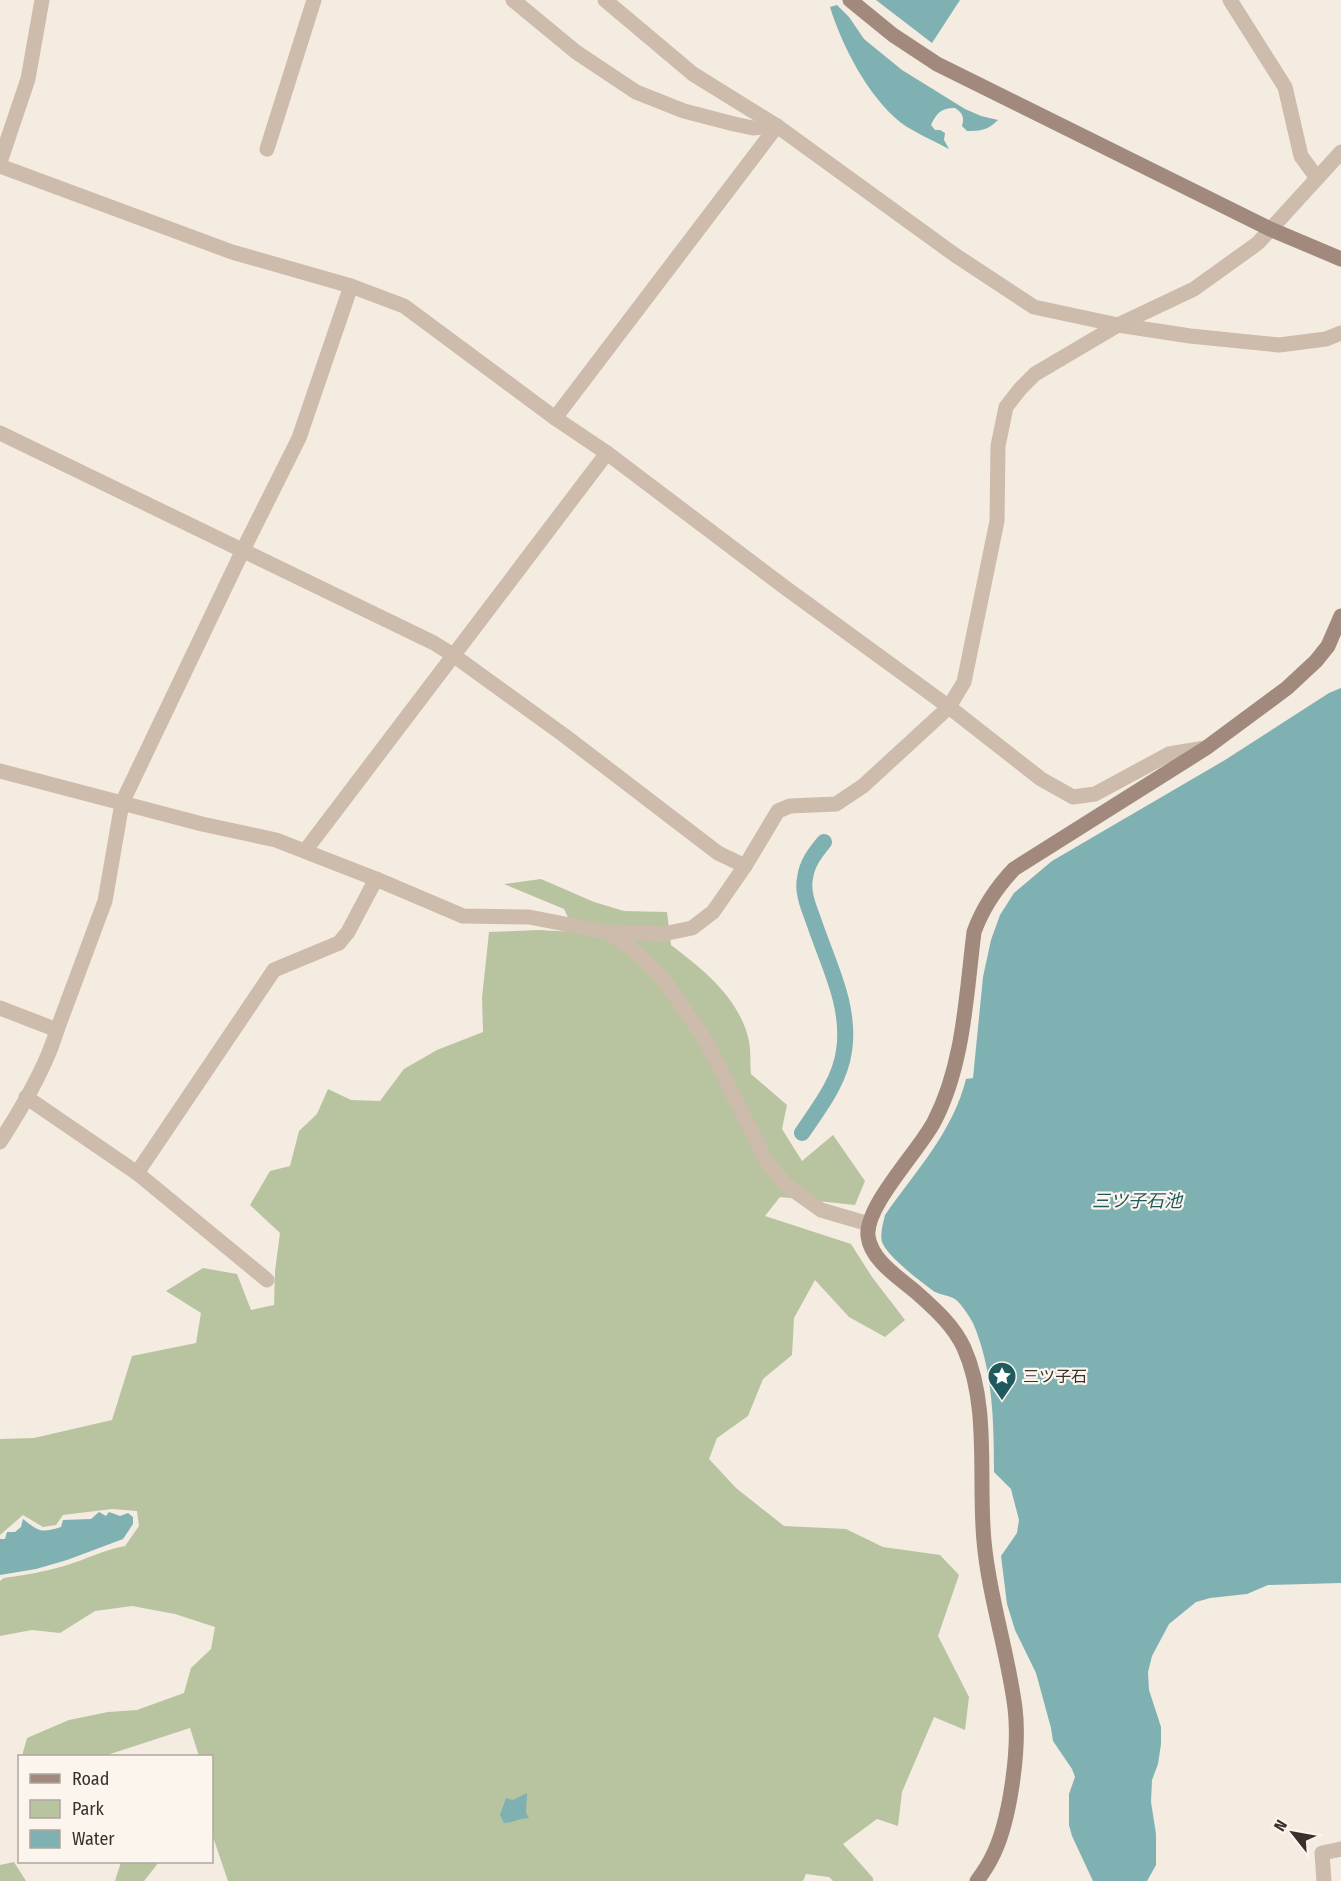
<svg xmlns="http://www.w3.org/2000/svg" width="1341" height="1881" viewBox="0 0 1341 1881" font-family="'Fira Sans Condensed','Noto Sans JP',sans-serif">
<rect width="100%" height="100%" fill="#f4ebe1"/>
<!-- green -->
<g fill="#b8c4a0">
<path d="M541,879l53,23 30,9 43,1 4,33c33,25 69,54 78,96 2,11 1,23 2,33l36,31 -5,24 20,32 31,-26 32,46 -10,24 -75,-8 -15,19 86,28 21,33 33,43 -20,17 -36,-20 -34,-37 -21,38 -2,37 -29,24 -15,37 -31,22 -8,21 27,29 48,38 62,3 37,18 57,8 19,20 -21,61 31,61 -4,33 -31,-13 -32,75 -4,34 -21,-7 -34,25 30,34v3h-40l-4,-4 -23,-3 -3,7h-575l-16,-47v-78h-13l-9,-28 -86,28h-82l5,-18 42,-18 39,-8 29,-2 47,-17 7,-25 20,-19 4,-22 -40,-13 -43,-8 -37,5 -35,22 -28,-3 -32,6v-55l4,-3c20,-3 40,-6 60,-12 21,-6 39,-16 61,-20l14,-20 -2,-15 -25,-2 -49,6 -7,10 -13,2 -20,-12 -23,20v-96l34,-1 78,-18 20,-64 64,-13 5,-30 -35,-22 37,-23 34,6 14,36 23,-5 1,-34 5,-38 -30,-28 20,-34 20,-5 9,-35 18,-17 11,-25 23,11 29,1 24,-32 33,-19 46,-18 -1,-34 7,-66 50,-2 36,2 -11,-23 -60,-25z"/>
<path d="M14,1862l12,19h-26v-16z"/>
<path d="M121,1862h38l-15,19h-29z"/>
</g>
<!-- water -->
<g fill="#7fb0b2">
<path d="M876,0h84l-28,43z"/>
<path d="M837,5l12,12 15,22 38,31 63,39 16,7 17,4c-10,10 -17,11 -31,11l-5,-5c3,-10 0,-13 -7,-18 -14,0 -18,5 -24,17l4,5h5l5,3 -1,7 5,9c-15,-8 -36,-17 -49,-27 -32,-26 -58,-76 -70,-115z"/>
<path d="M1341,688v895l-73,2 -21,9 -37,4 -14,4 -27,22 -17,32 -4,16 1,18 12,37v17l-3,20 -6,16 -1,22 5,32v31l-9,16h-54l-21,-45 -3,-11v-31l6,-17 -3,-8 -19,-28 -2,-13 -15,-55 -21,-43 -8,-26 -6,-48 16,-23 2,-13 -8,-31 -17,-17c0,-51 -1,-102 -21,-149 -4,-7 -13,-22 -20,-25 -6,-3 -12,-3 -18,-6 -13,-9 -48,-36 -53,-50 -2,-9 1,-18 3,-27 30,-43 68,-83 81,-136l7,-1 10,-101 8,-37 9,-25 14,-22 38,-32 173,-101 104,-67z"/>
<path d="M99,1512l7,4 3,-4 11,4 8,-3 5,4v7l-10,15 -56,21 -31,9 -36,6v-36h5l2,-7h8l6,-5 2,-8c16,13 19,14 38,8l2,-7 28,-1z"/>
<path d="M527,1793l-1,20 3,5c-10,0 -16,5 -25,5l-4,-8 6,-17 7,2z"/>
</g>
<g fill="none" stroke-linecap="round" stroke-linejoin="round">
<!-- canal -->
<path stroke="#7fb0b2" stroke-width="16" d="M802,1133c17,-25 38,-52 42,-82 7,-45 -16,-87 -30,-129 -5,-14 -12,-29 -9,-44 2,-15 10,-25 19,-36"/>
<!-- street -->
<g stroke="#cdbbac" stroke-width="15">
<path d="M513,0l63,52 60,40 48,19 50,13 19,4 24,-2"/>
<path d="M605,0l88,74 84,52 178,129 79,52 84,18 72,11 89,9 47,-6 15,-6"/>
<path d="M1230,0l55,87 16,69 16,22"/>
<path d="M267,149l47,-149"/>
<path d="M0,162l28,-83 14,-79"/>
<path d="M0,166l232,86 119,34 53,20 151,112 52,35 176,133 166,121 92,72 32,18 22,-3 74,-40 36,-6"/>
<path d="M555,418l222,-292"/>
<path d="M0,433l434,210 19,12 112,81 153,117 27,13"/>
<path d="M0,771l202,53 74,16 100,39 87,37 66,1 77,15 57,2 29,-6 21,-16 32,-46 33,-55 12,-5 46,-2 27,-18 86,-79 15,-25 33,-161 1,-75 8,-39 14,-18 15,-15 83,-49 76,-36 64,-46 83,-91"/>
<path d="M305,851l302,-398"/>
<path d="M609,933l20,13 35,34 42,61 61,121 19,23 35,25 48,14"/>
<path d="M0,1008l57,22"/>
<path d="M26,1097l111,76 130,107"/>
<path d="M0,1142c20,-31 47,-77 57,-112l48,-129 17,-98 121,-253 56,-112 52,-152"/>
<path d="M137,1173l137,-203 65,-27 9,-11 28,-53"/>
<path d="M1324,1881l-2,-28 19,-4"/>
</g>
<!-- secondary -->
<g stroke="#a18a7d" stroke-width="15">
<path d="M850,0l43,35 44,29 333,165 71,30"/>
<path d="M977,1881c5,-7 10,-14 14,-22 19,-35 29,-111 24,-151 -7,-56 -26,-110 -31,-167 -6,-62 6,-135 -20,-193 -10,-22 -29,-39 -47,-55 -17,-15 -46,-32 -49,-57 -3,-30 50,-84 66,-114 30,-58 32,-126 40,-190 9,-25 22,-44 40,-63l192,-121 81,-60 29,-27 12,-15 13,-30"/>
</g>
</g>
<!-- icons -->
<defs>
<g id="sight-pin" transform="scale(1.5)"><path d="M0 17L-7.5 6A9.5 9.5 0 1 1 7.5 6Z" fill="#1f5a5e" stroke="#fbf5ee"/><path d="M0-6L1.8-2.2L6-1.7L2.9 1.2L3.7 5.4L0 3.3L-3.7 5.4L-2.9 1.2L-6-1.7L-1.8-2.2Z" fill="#fff"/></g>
</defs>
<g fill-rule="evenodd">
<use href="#sight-pin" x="1002" y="1376"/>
</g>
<g text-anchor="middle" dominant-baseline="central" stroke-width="4.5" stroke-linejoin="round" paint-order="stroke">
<!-- poi labels -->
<g font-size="16" fill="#3b302b" stroke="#fbf5ee" text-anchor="start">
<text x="1023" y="1376">三ツ子石</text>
</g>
<!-- water labels -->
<g font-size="18" font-style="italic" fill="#1f5a5e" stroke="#fbf5ee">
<text x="1137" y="1201">三ツ子石池</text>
</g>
</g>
<!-- legend -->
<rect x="18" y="1755" width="195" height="108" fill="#fbf5ee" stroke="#aea6a0" stroke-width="1.5"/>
<rect x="30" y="1774" width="30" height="9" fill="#a18a7d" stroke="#aea6a0" stroke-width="1.5"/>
<text x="72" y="1785" font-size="18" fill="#3b302b">Road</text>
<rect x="30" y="1800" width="30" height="18" fill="#b8c4a0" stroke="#aea6a0" stroke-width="1.5"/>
<text x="72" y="1815" font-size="18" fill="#3b302b">Park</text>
<rect x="30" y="1830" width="30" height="18" fill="#7fb0b2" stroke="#aea6a0" stroke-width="1.5"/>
<text x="72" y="1845" font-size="18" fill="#3b302b">Water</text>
<!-- north arrow -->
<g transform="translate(1293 1833) rotate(301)" stroke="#fbf5ee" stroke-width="4.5" paint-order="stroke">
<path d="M0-4.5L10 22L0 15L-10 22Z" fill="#3b302b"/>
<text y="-9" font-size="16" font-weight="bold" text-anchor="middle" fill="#3b302b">N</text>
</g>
</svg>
